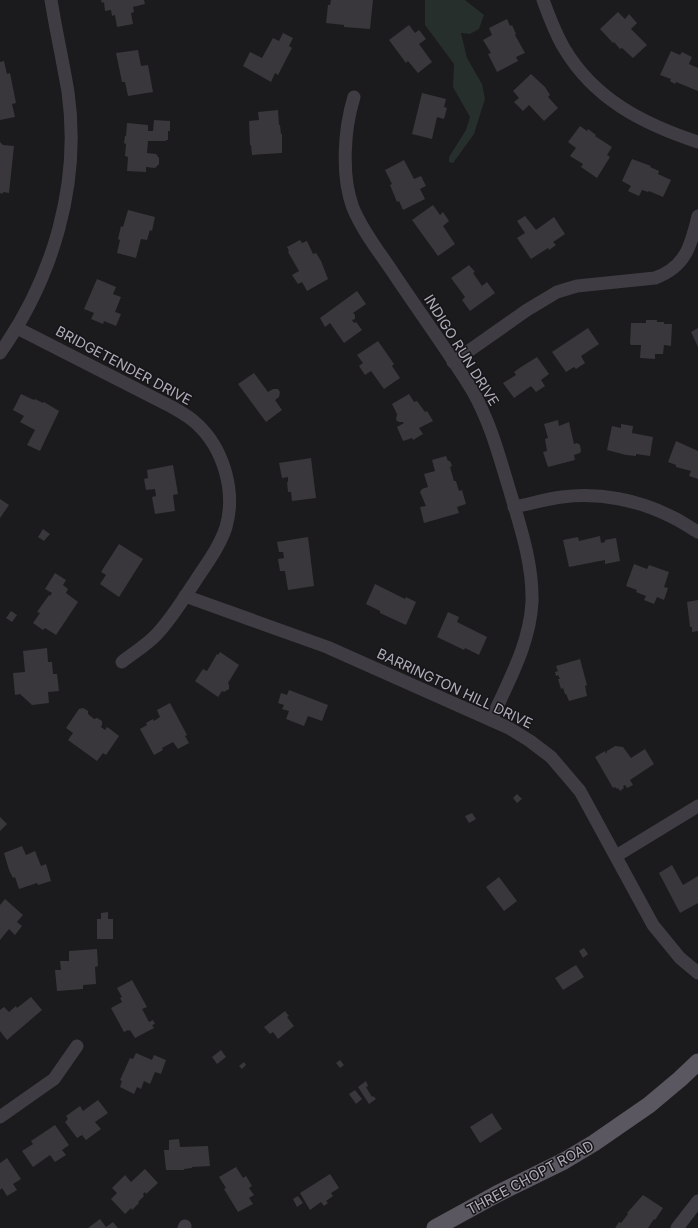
<svg xmlns="http://www.w3.org/2000/svg" width="698" height="1228" viewBox="0 0 698 1228" font-family="Inter,sans-serif">
<rect width="100%" height="100%" fill="#1b1a1c"/>
<!-- green -->
<path fill="#262f2c" d="M425,0h40l19,15 -5,14 -9,5 -9,-1 6,25 15,26 3,15 -11,35 -21,29 -4,-1v-5l17,-27 4,-13 -17,-30 1,-23 -29,-39z"/>
<!-- building -->
<g fill="#39373b">
<path d="M101,0h43l1,4 -12,3 1,5 -3,1 2,11 -16,3 -2,-12 -3,1 -1,-6 -6,1 -1,-9 -2,1z"/>
<path d="M331,0h42l-3,29 -26,-2v-2l-18,-2 2,-18h2z"/>
<path d="M618,12l7,7 4,-5 8,9 -6,6 16,16 -14,13 -11,-10 -2,1 -6,-7 -1,1 -13,-14z"/>
<path d="M507,19l3,7 2,-1 4,9 -1,1 10,18 -9,4 2,4 -21,11 -9,-18 3,-1 -8,-13 9,-5 -3,-7z"/>
<path d="M409,25l6,8 4,-3 7,9 -7,5 13,18 -14,11 -10,-12 -2,2 -17,-23z"/>
<path d="M283,33l10,5 -4,8 3,2 -14,27 -3,-2 -4,9 -28,-16 7,-14 12,6 11,-20 6,3z"/>
<path d="M138,50l3,16 7,-1 5,27 -25,4 -3,-14h-3l-6,-29z"/>
<path d="M671,51l9,4 2,-3 10,5 -3,7 9,4v23l-22,-9 -1,2 -5,-3 1,-2 -11,-4z"/>
<path d="M4,61l3,13 3,-1 6,30 -4,1 3,13 -15,3v-58z"/>
<path d="M531,74l14,13 5,8 -2,2 10,11 -14,13 -15,-16 -6,6 -9,-9 5,-4 -6,-7z"/>
<path d="M422,93l24,6 -2,8 3,1 -3,11 -7,-2 -5,22 -20,-5z"/>
<path d="M278,110l1,15h1l1,9h1v19l-30,2 -1,-10h-1l-1,-24 10,-1 -1,-8z"/>
<path d="M154,120l16,1v10h-2v9h-2v1h-18l-1,12 9,1 3,4v6l-4,4 -9,-1v5l-19,-1 1,-14 -3,-1 1,-12 -2,-1 1,-7h1l1,-13 21,2v6h5z"/>
<path d="M580,126l7,5 1,-2 8,6 -1,1 17,11 -5,8 3,2 -13,21 -16,-11 2,-3 -13,-8 6,-8 -8,-6z"/>
<path d="M0,142l3,3 11,1 -5,47 -6,-1v2l-3,-1z"/>
<path d="M632,159l19,7 -1,1 9,4 -1,3 13,6 -8,17 -14,-6 -1,1 -6,-2 -3,6 -11,-5 3,-5 -9,-5z"/>
<path d="M404,160l10,19 7,-3 5,10 -6,3 5,10 -22,11 -4,-9 -2,1 -7,-17 2,-1 -7,-14z"/>
<path d="M433,205l7,10 3,-3 6,9 -6,5 12,18 -17,12 -26,-36z"/>
<path d="M128,210l27,7 -3,14 -2,-1 -3,10 -6,-1 -5,19 -19,-5 3,-13 -2,-1 3,-13 2,1z"/>
<path d="M525,216l11,14 18,-13 11,17 -12,8 3,3 -7,5 -1,-2 -17,11 -14,-21 8,-5 -8,-12z"/>
<path d="M300,240l2,3 5,-2 6,13 3,-1 5,8 7,18 -21,12 -5,-9 -4,2 -6,-9 7,-4 -11,-19 1,-1 -2,-4z"/>
<path d="M469,265l6,7 -2,1 9,13 5,-4 8,11 -25,18 -8,-11 3,-3 -14,-19z"/>
<path d="M97,279l19,8 -3,7 8,3 -6,15 6,2 -5,12 -12,-5 -1,3 -12,-5 3,-6 -10,-4z"/>
<path d="M357,291l9,13 -13,9 2,2v4l-3,1 2,3 2,-1 6,8 -18,13 -14,-20 -5,4 -5,-9z"/>
<path d="M646,320h11v2h7v2h8l-1,22 -7,-1 -1,9h-8v5l-15,-1 1,-13h-10l-1,-2 1,-20h15z"/>
<path d="M588,328l11,16 -18,12 4,7 -9,6 -2,-2 -8,5 -14,-20z"/>
<path d="M698,328v19l-7,-15z"/>
<path d="M378,341l16,23 -2,2 8,12 -16,11 -13,-18 -6,4 -6,-9 4,-3 -6,-8z"/>
<path d="M537,357l12,17 -8,6 4,6 -9,6 -5,-6 -17,12 -11,-15 13,-8 -2,-3 7,-5z"/>
<path d="M254,373l14,19 5,-3h5l2,3 -1,5 -4,3 7,10 -16,12 -28,-38z"/>
<path d="M21,394l13,6 1,-1 8,4 1,-1 15,9 -19,40 -13,-6 8,-15 -15,-8 4,-6 -11,-6z"/>
<path d="M409,394l5,8 3,-1 8,11 2,-1 6,10 -14,7 4,6 -10,6 -1,-2 -9,3 -6,-14 7,-4 -1,-1h-4l-3,-2 1,-6 -5,-10z"/>
<path d="M558,420l1,6 10,-4 5,22 3,-1 3,2 1,6 -1,2 -6,2 1,5 -27,7 -5,-15 4,-1 -2,-12 3,-1 -4,-14z"/>
<path d="M621,424l12,2 -1,7 21,4 -3,19 -14,-2v2l-10,-1 -19,-5 5,-24 9,2z"/>
<path d="M676,441l22,10v28l-9,-3 2,-5 -15,-4v-2l-8,-3z"/>
<path d="M446,456l2,5h2l2,5 -2,1 4,14h2l3,10 3,-1 4,14 -9,3 2,6 -35,10 -4,-16 6,-1 -6,-14 2,-3 6,-2 -4,-13 11,-3 -3,-11z"/>
<path d="M311,458l5,40 -24,3 -1,-9h-3l-1,-10h1v-5l-6,1 -3,-15z"/>
<path d="M173,465l5,29 -5,1 2,16 -20,3 -3,-17 4,-1 -1,-7 -9,1 -2,-11 4,-1 -1,-8z"/>
<path d="M0,499l9,6 -9,13z"/>
<path d="M43,529l7,5 -6,7 -6,-4z"/>
<path d="M600,536l1,7 4,-1v-2l11,-2 4,23 -15,3v-4l-36,7 -6,-27 15,-3 1,4z"/>
<path d="M308,537l6,49 -26,4 -3,-19h-5l-2,-12 6,-1 -1,-6h-4l-2,-10z"/>
<path d="M119,544l24,15 -24,38 -19,-13 6,-9 -5,-3z"/>
<path d="M634,564l13,5 2,-4 20,7 -5,15 4,1 -4,12 -7,-3 -3,7 -10,-4 2,-4 -10,-4 1,-2 -11,-4z"/>
<path d="M55,573l11,7 -3,5 5,4 -2,4 12,9 -22,33 -11,-7 -2,2 -10,-7 7,-10 -3,-1 12,-17 1,1 2,-3 -7,-4z"/>
<path d="M375,584l30,15 1,-2 10,5 -10,23 -26,-12v-2l-14,-7z"/>
<path d="M698,600v31l-6,1v-5h-2l-3,-25z"/>
<path d="M11,611l6,4 -5,7 -6,-4z"/>
<path d="M448,612l11,5 -2,5 30,15 -8,18 -14,-7 -1,2 -27,-13z"/>
<path d="M47,648l1,14h4l1,12h4l2,17 -11,1 1,11 -17,2 -12,-11 -5,1 -2,-22 12,-1 -2,-21z"/>
<path d="M220,652l19,13 -11,18 1,2v4l-5,3 -2,-1 -4,6 -23,-16 8,-12 4,2 10,-17 1,1z"/>
<path d="M580,659l7,26 -2,1 2,10 -18,5 -3,-7h-1l-2,-6 -2,1 -3,-10h2l-2,-4 -2,1 -1,-4 3,-1 -2,-5z"/>
<path d="M289,690l39,15 -6,16 -14,-5 -4,10 -18,-7 3,-8 -7,-2 2,-4 -6,-2 3,-10 6,2z"/>
<path d="M170,703l17,32 -2,1 4,7 -11,6 -5,-7 -11,6 1,2 -9,5 -14,-26 7,-4 -1,-2 7,-4 1,2 6,-4 -3,-7z"/>
<path d="M83,708l5,3v3l6,5 3,-1 5,3v4l-1,2 4,3 2,-3 3,2 9,7 -13,19 -3,-2 -6,8 -29,-21 5,-7 -7,-5 13,-19z"/>
<path d="M615,746l8,1 8,11 14,-9 9,15 -24,16 3,5 -6,3 -2,-3 -2,1 1,2 -4,3 -2,-3 -1,1 -2,-2 -2,1 -18,-31 10,-6 1,3 1,-3z"/>
<path d="M517,794l5,5 -5,4 -4,-5z"/>
<path d="M472,813l4,6 -7,4 -4,-7z"/>
<path d="M0,817l7,7 -7,7z"/>
<path d="M22,846l4,9 9,-4 6,15 5,-2 5,17 -13,4 -1,-2 -18,6 -4,-12 -2,1 -4,-8 -5,-17z"/>
<path d="M672,865l11,20 15,-9v27l-18,10 -21,-40z"/>
<path d="M499,877l18,24 -13,10 -18,-24z"/>
<path d="M5,899l18,16 -6,7 5,4 -7,9 -6,-6 -9,11v-35z"/>
<path d="M108,912v7h5v20h-16v-20h4v-6z"/>
<path d="M584,948l4,6 -5,4 -4,-7z"/>
<path d="M97,949l1,17 -3,1 1,17 -13,1v4l-26,2 -2,-21h6l-1,-9h9v-10z"/>
<path d="M576,965l8,12 -21,13 -8,-12z"/>
<path d="M132,980l15,27 -5,2 7,13 4,-2 2,4 -3,1 2,3 -19,10 -5,-8 -1,1 -1,-1 -4,2 -13,-24 11,-6 -2,-4 2,-1 -5,-9z"/>
<path d="M31,997l11,13 -35,30 -7,-9v-21l4,-3 5,5 7,-6 1,2z"/>
<path d="M285,1011l4,5 -2,1 7,9 -16,13 -5,-7 -3,2 -6,-7z"/>
<path d="M221,1050l5,7 -9,7 -5,-7z"/>
<path d="M136,1053l16,7 2,-5 12,5 -5,14 -6,-2 -5,12 -6,-3 -3,8 -4,-2 -3,7 -14,-7 2,-6 -2,-1 10,-22 3,1z"/>
<path d="M340,1060l4,5 -4,3 -4,-5z"/>
<path d="M244,1062l2,3 -4,4 -3,-3z"/>
<path d="M366,1081l2,5 -2,1 6,10 1,-1 3,3 -7,5 -11,-17z"/>
<path d="M355,1090l7,9 -6,5 -7,-10z"/>
<path d="M98,1100l10,13 -13,9 6,7 -15,11 -4,-5 -5,3 -12,-16 3,-3 -2,-3 14,-10 3,5z"/>
<path d="M492,1113l10,16 -22,14 -10,-16z"/>
<path d="M55,1125l14,20 -7,5 4,5 -11,7 -5,-7 -17,12 -11,-16 11,-7 -2,-3z"/>
<path d="M179,1139l1,8 28,-1 2,20 -18,1v1l-8,1v1h-18l-2,-20h5v-10z"/>
<path d="M7,1158l14,21 -8,5 4,6 -10,6 -5,-8 -2,2v-27z"/>
<path d="M236,1167l7,11 3,-2 6,10 -3,2 5,7 -5,3 4,6 -15,8 -14,-23 2,-1 -7,-11z"/>
<path d="M145,1169l13,14 -12,11 -1,-2 -2,2 1,2 -6,6 1,1 -7,7 -1,-2 -6,6 -14,-15 6,-6 -5,-5 13,-13 6,7z"/>
<path d="M330,1174l9,14 -8,5 2,3 -7,5 2,2 -4,3 -3,-4 -11,8 -10,-17z"/>
<path d="M643,1195l20,13 -8,12 -1,-1 -6,9h-33l4,-6 2,1 7,-9 -1,-1z"/>
<path d="M298,1196l5,7 -6,4 -4,-8z"/>
<path d="M100,1219l6,8 7,-5 5,6h-30z"/>
</g>
<g fill="none" stroke-linecap="round" stroke-linejoin="round">
<!-- minor -->
<g stroke="#3f3d43" stroke-width="13">
<path d="M543,0c6,16 12,33 21,48 30,51 79,76 134,94"/>
<path d="M354,97c-10,32 -13,79 -1,111 10,24 27,45 41,66 26,39 54,77 78,116 19,33 28,69 39,105 10,34 22,70 21,107 -2,42 -24,80 -41,118"/>
<path d="M17,328l155,79c9,5 18,10 25,17 27,25 39,68 29,103 -6,19 -19,36 -30,53 -12,18 -24,38 -39,54 -9,10 -25,20 -35,28"/>
<path d="M0,353c53,-75 81,-169 68,-261 -5,-30 -12,-61 -17,-92"/>
<path d="M453,362l74,-52 30,-18 20,-6 78,-8c31,-11 36,-33 43,-62"/>
<path d="M514,507c16,-3 32,-8 48,-10 37,-5 77,3 110,20 9,4 17,10 26,15"/>
<path d="M185,596l142,51 164,73 18,8 21,13 21,16 29,34 73,134 27,33 18,15"/>
<path d="M616,856l82,-50"/>
<path d="M0,1117l54,-38 23,-33"/>
<path d="M184,1228l1,-2"/>
<path d="M677,1228l21,-27"/>
</g>
<!-- major -->
<path stroke="#5a5760" stroke-width="17" d="M435,1228l62,-34 67,-33 30,-18 55,-38 31,-26 18,-17"/>
</g>
<g text-anchor="middle" dominant-baseline="central" stroke-width="3" stroke-linejoin="round" paint-order="stroke">
<!-- street labels -->
<g font-size="14" fill="#b0adbb" stroke="#161517">
<text transform="translate(462 350) rotate(58)">INDIGO RUN DRIVE</text>
<text transform="translate(124 365) rotate(28)">BRIDGETENDER DRIVE</text>
<text transform="translate(455 688) rotate(25)">BARRINGTON HILL DRIVE</text>
<text transform="translate(530 1177) rotate(-28)">THREE CHOPT ROAD</text>
</g>
</g>
</svg>
